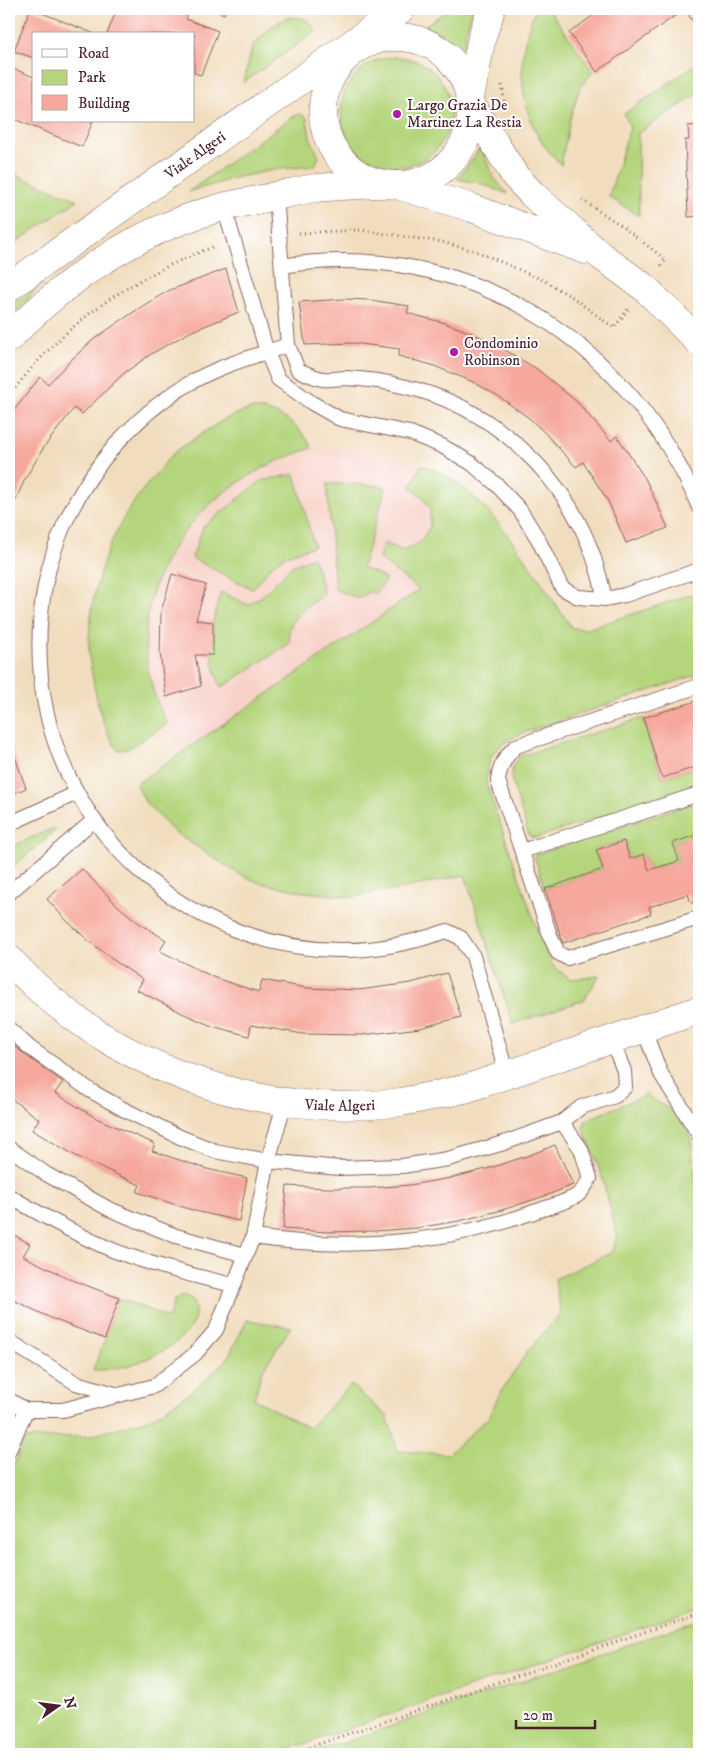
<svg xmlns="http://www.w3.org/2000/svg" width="708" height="1763" viewBox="0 0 708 1763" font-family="'IM FELL DW Pica',serif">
<rect width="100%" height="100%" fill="#fff"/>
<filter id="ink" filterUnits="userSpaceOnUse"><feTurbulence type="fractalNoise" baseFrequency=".02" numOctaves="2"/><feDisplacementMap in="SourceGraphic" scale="10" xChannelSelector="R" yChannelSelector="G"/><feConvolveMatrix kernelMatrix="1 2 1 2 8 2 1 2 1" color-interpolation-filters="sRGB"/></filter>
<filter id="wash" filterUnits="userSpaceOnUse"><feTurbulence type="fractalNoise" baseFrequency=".0096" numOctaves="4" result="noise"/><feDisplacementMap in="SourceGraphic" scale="20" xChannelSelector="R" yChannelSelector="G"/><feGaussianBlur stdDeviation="1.12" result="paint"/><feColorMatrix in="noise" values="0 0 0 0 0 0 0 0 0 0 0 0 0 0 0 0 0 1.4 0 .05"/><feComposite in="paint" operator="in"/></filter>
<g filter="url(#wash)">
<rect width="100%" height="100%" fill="#f1ddbd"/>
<!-- built -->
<path fill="#f7d1c7" d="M312,448l42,1 41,7 49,18 21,16 17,16 23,26 -324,220 -21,-43 -12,-44 -3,-22 1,-23 12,-46 23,-38 16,-19 24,-22 15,-12 33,-18 19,-9z"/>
<!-- green -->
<g fill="#b4d57c" stroke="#7f7a54">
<path d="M449,9h24l-7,22 -2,21 -22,-18 -18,-8z"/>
<path d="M536,9h13l44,63 -13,15 -10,32 -9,46c-6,-7 -13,-14 -18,-21 -26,-39 -27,-94 -7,-135z"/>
<path d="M286,18c17,-1 21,-1 30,13l-73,52 10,-38 19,-19z"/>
<circle cx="396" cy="112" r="55"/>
<path d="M698,63l1,1v31h-3l-58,38 1,83 -30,-19 21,-70 -6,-13z"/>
<path d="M301,114l6,4 3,19 9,20 -4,9 -36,3 -41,8 -50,15 106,-76z"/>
<path d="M480,146l14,32 14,16 -29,-11 -22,-4 18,-23z"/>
<path d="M9,172l69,28 -69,47z"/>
<path d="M44,282l-35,36v-12z"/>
<path d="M250,409c27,0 50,15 62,39 -27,9 -53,20 -76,36 -82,56 -116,149 -69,240l-39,25 -10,1c-15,-20 -21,-47 -25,-71 -1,-8 -4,-18 -4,-26 -1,-68 23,-131 68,-180 6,-7 11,-15 17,-20 6,-5 13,-9 19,-13 18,-13 35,-24 57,-31z"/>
<path d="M421,465c7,3 15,5 21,9 51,26 97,107 130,154l15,1 112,-37v82l-179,60c-26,14 -31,18 -34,49l57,163 10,20 17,13 29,-3 -15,24 -71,24 -48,-149 -68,15 -32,4 -12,3 -49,-5 -44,-9 -21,-9 -65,-42 -28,-29 -10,-19 283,-194 -40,-32 5,-15 19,8 18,-9 9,-16v-18l-8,-11 -11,-10z"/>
<path d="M295,474l19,72 -28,9 -15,11 -19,23 -60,-31 11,-31 58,-46z"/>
<path d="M327,484h30l29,3 -24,81 14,5 10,7 -11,14 -5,-3 -11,8 -24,-10z"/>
<path d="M313,557l11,37c-13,9 -32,21 -35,37 0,4 1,9 1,12l-69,45 -8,-25v-41l8,-30 27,13 15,-10 29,-29z"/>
<path d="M643,718l19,60 37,-12v18l-163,54 -7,-2 -18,-58 2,-13 7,-9z"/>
<path d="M699,801v33l-26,9 6,18 -30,9 -5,-15 -14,4 -6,-18 -28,9 7,19 -58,20 -11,-34z"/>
<path d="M53,828l3,2 -47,40v-22z"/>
<path d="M646,1095l29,18 15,21 9,74v400l-424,146h-266v-279l16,-36 65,-3 62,-18 42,-28 32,-29 21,-41 44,7 -29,44 -8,28 55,29 42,-43 36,31 11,35 50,3 40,-36 11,-23 30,-46 32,-35 -6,-35 58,-27 4,-18 -16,-61 -18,-45 3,-8z"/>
<path d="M183,1296l10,5c1,4 3,11 2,15 -5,28 -58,50 -83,53 -6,1 -13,1 -19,1l12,-31 14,-41 50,20 5,-18z"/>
<path d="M699,1620v134h-388z"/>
</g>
<g id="blocks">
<!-- building -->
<g fill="#f6a89c">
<path d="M30,9h2l63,25h-61v24l-20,-7z"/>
<path d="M117,9h73l-4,10 32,12 -17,44 -7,-2v-39h-87z"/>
<path d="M212,9h14l-2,5z"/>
<path d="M602,9h97v21l-15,-21 -87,63 -28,-39z"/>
<path d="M9,67l25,10v44h59l-11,26 -73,-30z"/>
<path d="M699,125v91l-11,1 -3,-77h4l-1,-14z"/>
<path d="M226,269l13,43 -49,20 -39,22 -28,20 -41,40 -8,-6 -30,39 -19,32 -16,36v-98l31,-40 8,7 24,-25 22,-20 50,-34 26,-15z"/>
<path d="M344,299l26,1 39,6 -2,7 38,10 24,9 24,11 44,26 40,33 34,39 6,-5 29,44 22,48 -42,15 -18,-42 -25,-39 -7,5 -30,-33 -17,-16 -31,-22 -25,-14 -41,-17 -34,-9 2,-7 -47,-6 -48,2 -6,-43z"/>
<path d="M172,574l34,11 -10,35 17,2v33h-18l6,31 -35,11 -6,-44 1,-41z"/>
<path d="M699,700v66l-37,12 -19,-60z"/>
<path d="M9,740l17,48 -17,8z"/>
<path d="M699,834v66l-8,3 -3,-9 -39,13 2,7 -88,29 -18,-54 58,-20 -7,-19 28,-9 6,18 14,-5 5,16 30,-9 -6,-18z"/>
<path d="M82,869l36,37 21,17 27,17 -6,11 55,27 44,14 3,-12 45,8 52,2 52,-7 36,-10 14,44 -41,11 -58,7 -59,-1 -52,-9 -2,11 -37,-10 -28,-12 -47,-24 6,-10 -31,-21 -23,-18 -22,-20 -20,-22z"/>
<path d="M9,1042l27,21 27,19 -8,11 41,25 59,26 -3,7 55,18 40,9 -8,43 -44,-10 -58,-19 3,-7 -64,-29 -44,-26 7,-11 -30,-22z"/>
<path d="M555,1145l18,40 -28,11 -43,14 -43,11 -43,7 -41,3 -48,1 -44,-3 4,-43 41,2h41l41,-3 41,-7 39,-10 40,-13z"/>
<path d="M9,1232l21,12 -7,12 47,23 49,19 -14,41 -52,-20 -44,-21z"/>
</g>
</g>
</g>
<g filter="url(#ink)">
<use href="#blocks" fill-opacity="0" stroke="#84625e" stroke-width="1"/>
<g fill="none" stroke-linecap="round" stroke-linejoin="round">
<!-- lane casing -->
<g stroke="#84625e" stroke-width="16">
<g id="lane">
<path d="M379,22l8,10 13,5"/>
<path d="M276,196l12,149 10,25c8,3 17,8 25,9 7,1 16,-1 23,-1 19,1 38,3 56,8 88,19 161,86 191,169 5,15 9,30 12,44"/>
<path d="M224,207l43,145 11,27 34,24 28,16 70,14 32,13 29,17 26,22 23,25 18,29 24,49 16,9 27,2 20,-4 74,-25"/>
<path d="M282,266c182,-29 347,73 417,241"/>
<path d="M288,345c-36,12 -71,21 -103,41 -54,33 -95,82 -121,139 -21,48 -28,101 -23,153 16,152 144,269 297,272 37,1 74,-7 109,-19l14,7 12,18 34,119"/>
<path d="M699,686l-183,60c-11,11 -16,19 -18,35l53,157 7,15 9,5 132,-40"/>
<path d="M9,824l68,-31"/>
<path d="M522,851l177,-57"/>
<path d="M9,893l85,-73"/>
<path d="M643,1028l18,46 38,61"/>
<path d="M9,1029l21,19 61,43 32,18 57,28 35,14 53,10 71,7 63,-2 46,-7 56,-16 58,-21 19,-15 34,-11 10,-9 -1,-16 -13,-33"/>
<path d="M9,1148l37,26 63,35 67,27 69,19"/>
<path d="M9,1196c34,20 69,40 106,55 38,14 78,25 118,34"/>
<path d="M253,1237c92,13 189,8 278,-24 11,-4 41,-12 49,-20 4,-4 7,-10 10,-15l-9,-29 -19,-27"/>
<path d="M9,1341l67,42 43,12 35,-9 41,-32 21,-24 37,-93 15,-76 17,-60"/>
<path d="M9,1400l17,10h37l56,-15"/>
<path d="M9,1450l17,-40"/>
</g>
</g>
<!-- street casing -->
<g stroke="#84625e" stroke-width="29">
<g id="street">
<path d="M471,105l44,71 17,18 69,62 44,32 54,54"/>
<path d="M397,185l75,23 113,42"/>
<path id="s1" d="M9,959c97,107 249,162 392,143 22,-4 45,-9 67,-14l231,-78"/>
</g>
</g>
<!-- secondary casing -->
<g stroke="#84625e" stroke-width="29">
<g id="secondary">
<circle cx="397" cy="111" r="74"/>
<path d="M470,98l12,-61 9,-28"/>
<path id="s2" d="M9,287l392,-278"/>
<path d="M9,338c59,-61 131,-109 214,-131 16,-4 32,-6 48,-10 15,-3 30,-7 45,-9 21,-2 43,-3 64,-4"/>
</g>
</g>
<!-- path -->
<g stroke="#84625e" stroke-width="3" stroke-dasharray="1 4" stroke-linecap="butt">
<path d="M502,85l3,21"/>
<path d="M582,200l37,24 47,36 -5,6"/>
<path d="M299,233l61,-3 82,12 36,10 65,28 29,17 42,31 14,-19"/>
<path d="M9,396c57,-75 118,-116 206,-150"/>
<path d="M290,1754l409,-141"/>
</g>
<!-- lane -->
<use href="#lane" stroke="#fff" stroke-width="14"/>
<!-- street -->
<use href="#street" stroke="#fff" stroke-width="28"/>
<!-- secondary -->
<use href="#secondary" stroke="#fff" stroke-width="28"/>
</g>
</g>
<!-- markers -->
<g fill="#b5179e" stroke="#fff" stroke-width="2">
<circle cx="397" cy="114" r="5"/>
<circle cx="454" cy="352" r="5"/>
</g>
<g text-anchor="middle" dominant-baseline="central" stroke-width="4" stroke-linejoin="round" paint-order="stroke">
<!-- poi labels -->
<g font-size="15" fill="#4a1f2b" stroke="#fff" text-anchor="start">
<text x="407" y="105">Largo Grazia De<tspan x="407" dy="17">Martinez La Restia</tspan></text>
<text x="464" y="343">Condominio<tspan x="464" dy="17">Robinson</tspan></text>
</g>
<!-- street labels -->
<g font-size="15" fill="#4a1f2b" stroke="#fff">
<text stroke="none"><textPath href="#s2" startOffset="228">Viale Algeri</textPath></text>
<text stroke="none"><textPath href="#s1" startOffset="372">Viale Algeri</textPath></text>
</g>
</g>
<!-- margin -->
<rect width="708" height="1763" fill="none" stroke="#fff" stroke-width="30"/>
<!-- legend -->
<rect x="32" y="32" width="162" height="90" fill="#ffffff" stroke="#b7a5aa"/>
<rect x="42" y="49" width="25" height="8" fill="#ffffff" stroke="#b7a5aa"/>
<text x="78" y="58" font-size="15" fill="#4a1f2b">Road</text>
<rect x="42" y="70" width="25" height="15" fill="#b4d57c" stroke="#b7a5aa"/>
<text x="78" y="82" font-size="15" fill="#4a1f2b">Park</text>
<rect x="42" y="95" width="25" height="15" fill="#f6a89c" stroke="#b7a5aa"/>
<text x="78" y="108" font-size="15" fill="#4a1f2b">Building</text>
<!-- north arrow -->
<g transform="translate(58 1706) rotate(76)" stroke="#ffffff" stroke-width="4" paint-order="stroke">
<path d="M0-4L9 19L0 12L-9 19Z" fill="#4a1f2b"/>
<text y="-8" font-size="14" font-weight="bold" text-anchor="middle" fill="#4a1f2b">N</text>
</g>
<!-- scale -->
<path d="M516 1720v8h79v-8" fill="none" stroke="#4a1f2b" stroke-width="2.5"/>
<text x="523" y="1720" font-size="15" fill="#4a1f2b" stroke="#ffffff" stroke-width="4" paint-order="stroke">20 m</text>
</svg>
